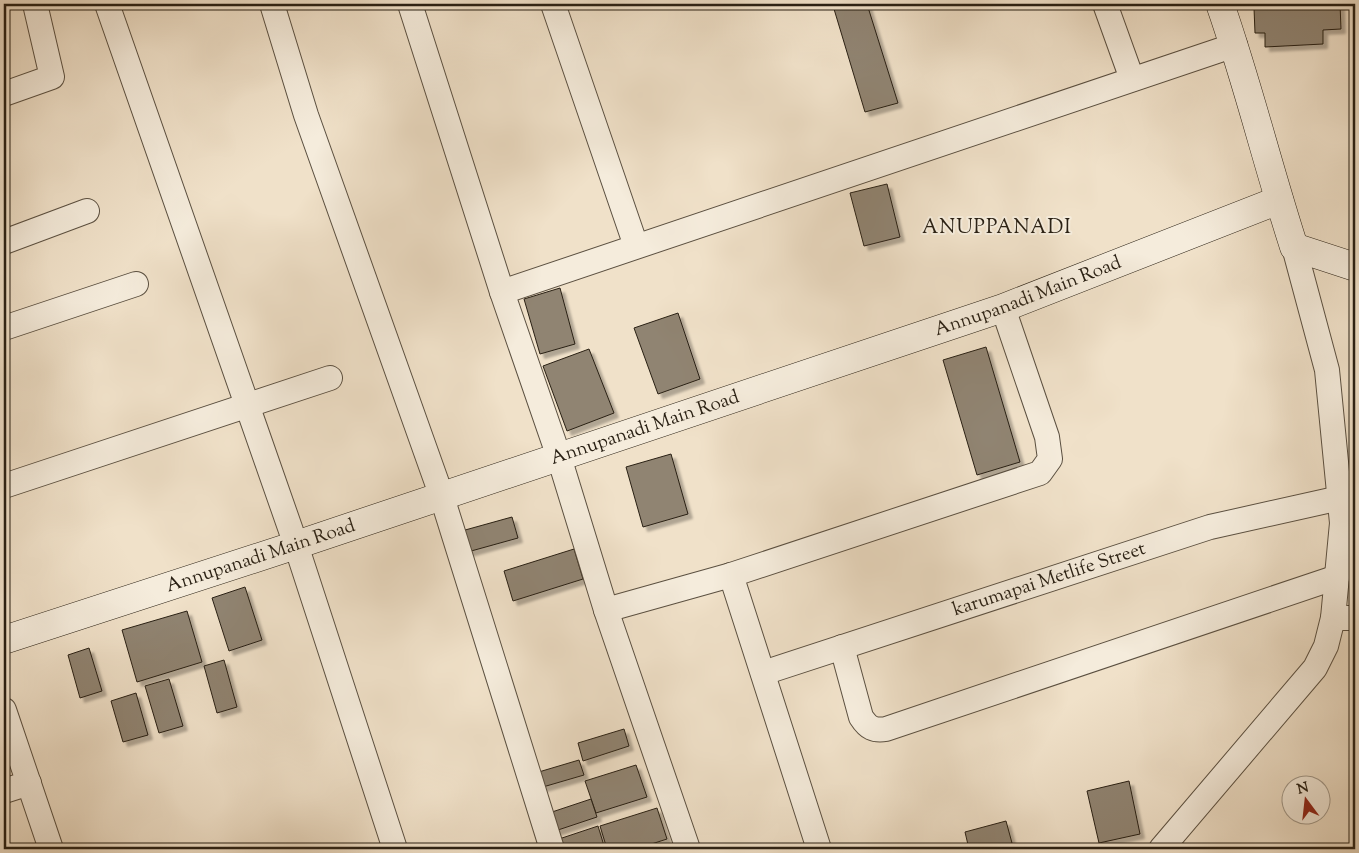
<svg xmlns="http://www.w3.org/2000/svg" width="1359" height="853" viewBox="0 0 1359 853" font-family="'Sorts Mill Goudy',serif">
<defs>
<filter id="shadow"><feDropShadow dx="4.5" dy="4.5" stdDeviation="1" flood-color="#0004"/></filter>
</defs>
<rect width="100%" height="100%" fill="#f0e1c9"/>
<filter id="stains"><feTurbulence type="fractalNoise" baseFrequency=".004" numOctaves="4"/><feColorMatrix values="0 0 0 0 .2 0 0 0 0 .09 0 0 0 0 .02 0 0 0 .5 -.17"/></filter>
<radialGradient id="worn" r=".72"><stop offset=".6" stop-color="#630" stop-opacity="0"/><stop offset="1" stop-color="#630" stop-opacity=".3"/></radialGradient>
<!-- building -->
<g fill="#908472" stroke="#292014" filter="url(#shadow)">
<path d="M851,4h16l31,99 -33,9 -31,-103z"/>
<path d="M1340,4l1,25 -18,1v14l-58,3v-14h-10l-1,-25z"/>
<path d="M887,184l13,53 -36,9 -14,-53z"/>
<path d="M560,288l15,56 -35,10 -16,-55z"/>
<path d="M678,313l22,66 -42,15 -24,-66z"/>
<path d="M986,347l34,115 -43,13 -34,-115z"/>
<path d="M589,349l25,64 -47,18 -24,-65z"/>
<path d="M671,454l17,60 -45,13 -17,-60z"/>
<path d="M512,517l6,21 -54,15 -6,-21z"/>
<path d="M574,549l9,30 -70,22 -9,-30z"/>
<path d="M245,587l17,53 -33,11 -17,-53z"/>
<path d="M187,611l15,51 -65,20 -15,-52z"/>
<path d="M89,648l13,43 -22,7 -12,-43z"/>
<path d="M224,660l13,47 -20,6 -13,-47z"/>
<path d="M169,679l14,47 -24,7 -14,-47z"/>
<path d="M136,693l12,42 -25,7 -12,-41z"/>
<path d="M624,729l5,17 -46,15 -5,-18z"/>
<path d="M579,760l5,15 -48,14 -4,-15z"/>
<path d="M636,765l11,32 -51,16 -11,-32z"/>
<path d="M1129,781l11,53 -41,9 -12,-52z"/>
<path d="M591,799l6,18 -48,16 -6,-18z"/>
<path d="M657,808l10,31 -31,10h-29l-7,-23z"/>
<path d="M1006,821l6,22 -23,6h-20l-4,-17z"/>
<path d="M598,826l7,23h-49l-3,-8z"/>
</g>
<g fill="none" stroke-linecap="round" stroke-linejoin="round">
<!-- street casing -->
<g stroke="#5b5041" stroke-width="26">
<g id="street">
<path d="M107,4l189,541 99,304"/>
<path d="M272,4l34,111 136,382 110,352"/>
<path d="M410,4l92,288 57,165 47,153 82,239"/>
<path d="M553,4l83,242"/>
<path d="M1105,4l27,75"/>
<path d="M4,94l48,-17 -17,-73"/>
<path d="M4,242l83,-31"/>
<path d="M502,292l733,-247"/>
<path d="M4,328l132,-44"/>
<path d="M4,486l326,-108"/>
<path d="M731,575l88,274"/>
<path d="M606,610l125,-35 309,-102 10,-14 -3,-22 -44,-129"/>
<path d="M1333,618h22"/>
<path d="M842,647l19,70c7,11 13,14 25,12l451,-152"/>
<path id="s1" d="M763,673l447,-146 130,-29"/>
<path d="M4,710l47,139"/>
<path d="M4,791l25,-8"/>
<path d="M1161,849l154,-181 11,-22 7,-28 9,-95 -15,-153 -33,-123"/>
</g>
</g>
<!-- secondary casing -->
<g stroke="#292014" stroke-width="29">
<g id="secondary">
<path d="M1220,4c28,80 48,163 74,243l61,20"/>
<path id="s2" d="M4,640l292,-95 707,-237 276,-108"/>
</g>
</g>
<!-- street -->
<use href="#street" stroke="#f5ecdc" stroke-width="24"/>
<!-- secondary -->
<use href="#secondary" stroke="#f5ecdc" stroke-width="28"/>
</g>
<g text-anchor="middle" dominant-baseline="central" stroke-width="4" stroke-linejoin="round" paint-order="stroke">
<!-- street labels -->
<g font-size="19" fill="#292014" stroke="#f5ecdc">
<text stroke="none"><textPath href="#s2" startOffset="1080">Annupanadi Main Road</textPath></text>
<text stroke="none"><textPath href="#s2" startOffset="675">Annupanadi Main Road</textPath></text>
<text stroke="none"><textPath href="#s2" startOffset="270">Annupanadi Main Road</textPath></text>
<text stroke="none"><textPath href="#s1" startOffset="301">karumapai Metlife Street</textPath></text>
</g>
<!-- neighbourhood labels -->
<g font-size="20" letter-spacing="1" fill="#292014" stroke="#f5ecdc">
<text x="997" y="228">ANUPPANADI</text>
</g>
</g>
<!-- margin -->
<rect width="1359" height="853" fill="none" stroke="#f0e1c9" stroke-width="20"/>
<rect x="5" y="5" width="1349" height="843" fill="none" stroke="#292014" stroke-width="2.5"/>
<rect x="10" y="10" width="1339" height="833" fill="none" stroke="#292014"/>
<!-- north arrow -->
<g transform="translate(1306 800) rotate(345)"><circle r="24" fill="#f5ecdc" stroke="#a39a8c"/>
<path d="M0-4L9 19L0 12L-9 19Z" fill="#8f2418"/>
<text y="-8" font-size="14" font-weight="bold" text-anchor="middle" fill="#292014">N</text>
</g>
<rect width="100%" height="100%" filter="url(#stains)"/>
<rect width="100%" height="100%" fill="url(#worn)"/>
</svg>
